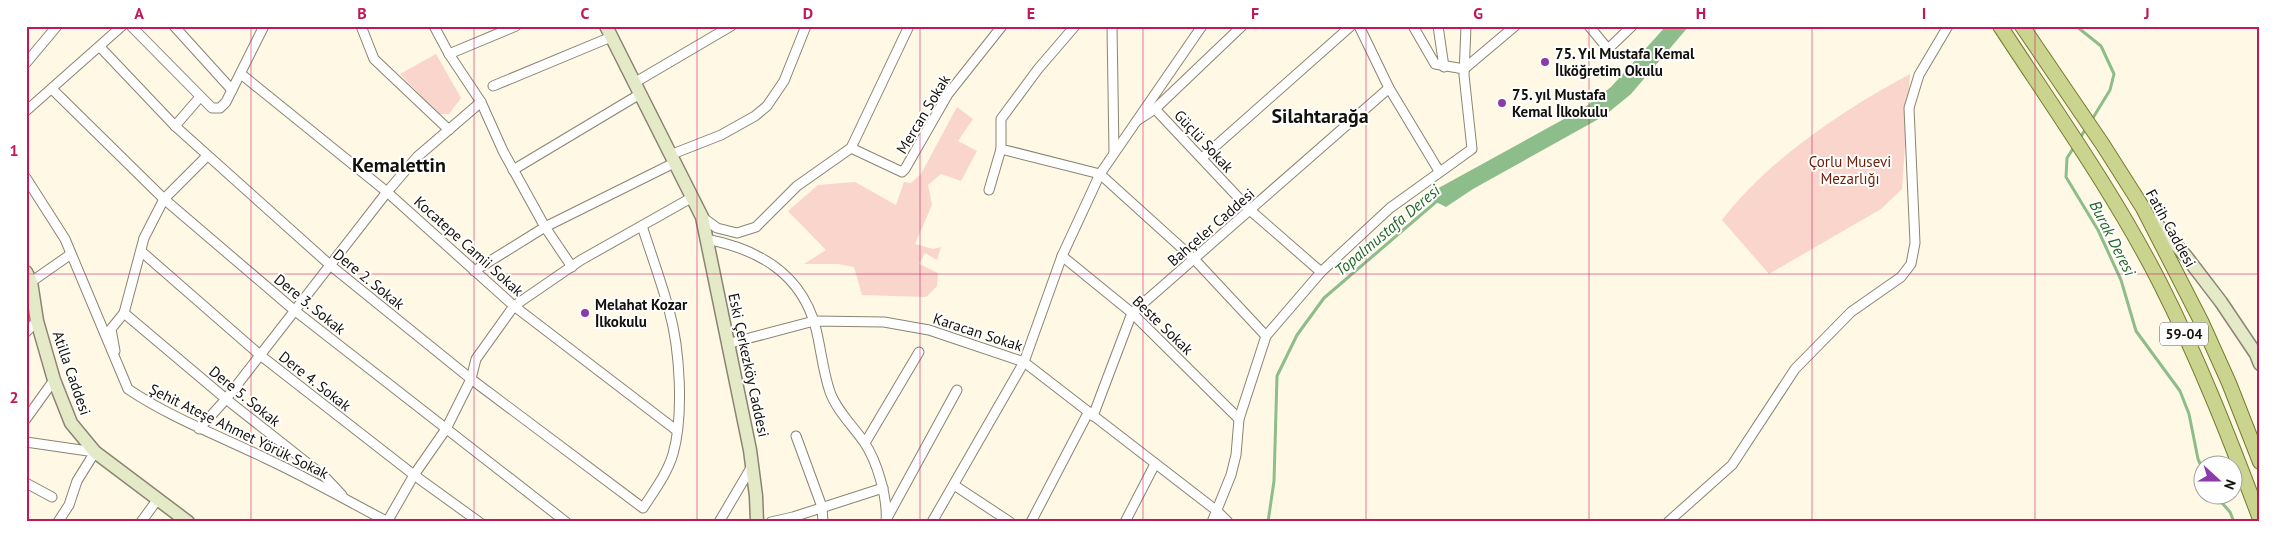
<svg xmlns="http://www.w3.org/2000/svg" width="2286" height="548" viewBox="0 0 2286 548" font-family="'PT Sans',sans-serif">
<rect width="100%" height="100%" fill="#fff8e5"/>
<!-- green -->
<g fill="#f9d5cb">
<path d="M436,54l25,44 -12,16h-11l-38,-40z"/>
<path d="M1910,74l-8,115 -21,20 -112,65 -47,-54c44,-59 124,-112 188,-146z"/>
<path d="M957,107l16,12 -15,22 19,10 -16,30 -20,-7 -13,11 4,20 -17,39 18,5 8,-2 -4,13 -12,-7 -6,11 19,9 -1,13 -11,11 -64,-2 -8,-28 -16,-3h-34l22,-14 -38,-39 30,-26 37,-3 41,23 8,-23 7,1 10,-9z"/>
</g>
<!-- water -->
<path fill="#8dbd8b" d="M1666,26h23l-58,68 -27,22 -131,73 -27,18 -22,-11 160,-88 27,-21z"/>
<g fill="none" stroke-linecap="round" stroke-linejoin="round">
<!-- stream -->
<g stroke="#8dbd8b" stroke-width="3">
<path d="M2076,26l25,20 13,28 -4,16 -19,31"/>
<path d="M2079,140l7,-12"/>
<path d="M2074,147l-7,11 -1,19 32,53 23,50 15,51 44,60 9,23 9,45 6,13"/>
<path d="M2216,496l14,16 4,10"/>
<path d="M1268,522l6,-41 3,-105 20,-41 27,-37 113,-97"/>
</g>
<!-- street casing -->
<g stroke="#8a8473" stroke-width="11">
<g id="street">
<path d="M131,26l81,82h8l6,-6 38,-76"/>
<path d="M174,26l58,64"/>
<path d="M361,26l13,33 75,71"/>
<path d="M434,26l15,28 32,48 22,49 42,76 27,40"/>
<path d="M1112,26l2,127"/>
<path d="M1359,26l30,62 50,83"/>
<path d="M1413,26l22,38 29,5 51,-43"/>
<path d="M1438,26l6,41"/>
<path d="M1589,26l19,23 24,-23"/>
<path d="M100,47l75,79 155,139 141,114 172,129c11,-17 24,-34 30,-54 11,-39 7,-105 -4,-144 -8,-29 -18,-56 -27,-84"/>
<path d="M449,54l67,-28"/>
<path d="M26,63l31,-37"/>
<path d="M241,74l146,118 127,114 162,124"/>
<path d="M634,83l97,-57"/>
<path d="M493,86l118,-49"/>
<path d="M52,89l112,110 130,111 272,212"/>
<path d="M1155,109l96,102 70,61"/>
<path d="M26,111l96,-85"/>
<path d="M1138,120l17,-11 87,-83"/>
<path d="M175,126l25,-29"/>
<path d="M851,148l51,24 3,-3 43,-75 54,-68"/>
<path d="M1001,149l99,25 95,86 71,76"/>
<path d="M670,155l51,-20 34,-19 12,-10 17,-25 22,-55"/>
<path d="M1202,158l149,-132"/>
<path d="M513,170l127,-76"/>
<path d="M26,178l39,61 63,150c43,29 92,47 139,70 41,19 81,42 121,63"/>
<path d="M989,190l12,-41v-30l37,-50 37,-43"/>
<path d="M702,217l15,11 20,5 19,-6 41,-41 54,-38 58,-122"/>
<path d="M706,239c52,10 96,34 110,90 5,20 7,43 14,63 7,19 23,34 34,50 13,19 24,56 22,80"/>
<path d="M142,252l118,103 154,120 65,47"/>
<path d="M1062,256l70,57 107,106"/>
<path d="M474,271l71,-44 129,-64"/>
<path d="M31,282l40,-28"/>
<path d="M124,313l102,86 99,78 17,18"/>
<path d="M26,332l11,-11"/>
<path d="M727,344l87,-23 70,1 45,8 95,32 193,149 11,11"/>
<path d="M115,351l-4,-22 13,-16 20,-75 20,-39 43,-43"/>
<path d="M1093,416l39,-103 257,-225"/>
<path d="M26,419l28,-39"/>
<path d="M199,429l27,-30 161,-207 30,-35 64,-55"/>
<path d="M796,436l26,71 1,15"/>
<path d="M26,442l69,10 -18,29 -8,24 -11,17"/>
<path d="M865,443l54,-91"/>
<path d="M26,483l26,14"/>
<path d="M954,485l56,37"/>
<path d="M887,518l70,-128"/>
<path d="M141,522l17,-23"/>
<path d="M387,522l27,-47 32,-46 25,-50 5,-20 38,-53 67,-46 110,-62"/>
<path d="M719,522l33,-56"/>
<path d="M771,522l22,-5 90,-29"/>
<path d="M932,522l92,-160 38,-106 38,-82 102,-148"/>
<path d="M1031,522l57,-109"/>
<path d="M1125,522l30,-58"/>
<path d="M1212,522l19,-47 5,-20 3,-36 27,-83 55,-64 69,-64 82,-59 -8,-74 2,-49"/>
<path d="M1668,522l64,-57 63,-96 56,-57 50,-35 10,-13 4,-21 -6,-135 10,-33 29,-49"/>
</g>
</g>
<!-- secondary casing -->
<g stroke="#8a8473" stroke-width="15">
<g id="secondary">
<path d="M606,26l96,191 48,233 6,46 1,26"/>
<path d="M2153,220l32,35 36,47 35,52 4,10"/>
<path d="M26,272l5,10 6,39 17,59 17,43 24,29 93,70"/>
</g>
</g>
<!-- primary casing -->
<g stroke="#737d30" stroke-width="16">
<g id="primary">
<path d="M2000,26c55,84 114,167 160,257 39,77 70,156 100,236"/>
<path d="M2022,26l81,119 40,63 59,115 27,60 31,79"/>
</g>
</g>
<!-- street -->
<use href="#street" stroke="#fff" stroke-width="9"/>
<!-- secondary -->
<use href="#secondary" stroke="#e4e9c7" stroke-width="12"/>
<!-- primary -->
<use href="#primary" stroke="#cad48f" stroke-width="14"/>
</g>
<!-- grid -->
<path fill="none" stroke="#c2185b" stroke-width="1" stroke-opacity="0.55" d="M251,26v496M474,26v496M697,26v496M920,26v496M1143,26v496M1366,26v496M1589,26v496M1812,26v496M2035,26v496M26,274h2234"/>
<!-- markers -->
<g fill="#8b3aa9" stroke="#fff" stroke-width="2">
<circle cx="1545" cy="62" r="5"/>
<circle cx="1502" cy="103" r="5"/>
<circle cx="585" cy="313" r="5"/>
</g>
<g text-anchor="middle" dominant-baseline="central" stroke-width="4" stroke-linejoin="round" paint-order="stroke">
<!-- shield labels -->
<rect fill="#fff" stroke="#5a5854" stroke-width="1" x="2160" y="322.5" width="48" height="23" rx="4"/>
<g font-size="14" font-weight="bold" fill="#13110b">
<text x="2184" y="334">59-04</text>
</g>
<!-- poi labels -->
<g font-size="15" font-weight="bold" fill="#13110b" stroke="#fff" text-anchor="start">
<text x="1555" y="53">75. Yıl Mustafa Kemal<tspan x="1555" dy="17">İlköğretim Okulu</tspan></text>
<text x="1512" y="94">75. yıl Mustafa<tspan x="1512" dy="17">Kemal İlkokulu</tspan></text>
<text x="595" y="304">Melahat Kozar<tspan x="595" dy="17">İlkokulu</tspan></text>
</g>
<!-- street labels -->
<g font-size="15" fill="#13110b" stroke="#fff">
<text transform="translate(923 114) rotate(-59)">Mercan Sokak</text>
<text transform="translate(1204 141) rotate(47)">Güçlü Sokak</text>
<text transform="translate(1211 227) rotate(-41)">Bahçeler Caddesi</text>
<text transform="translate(2171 228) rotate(61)">Fatih Caddesi</text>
<text transform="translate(469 246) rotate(42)">Kocatepe Camii Sokak</text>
<text transform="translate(369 279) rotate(39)">Dere 2. Sokak</text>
<text transform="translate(310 304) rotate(39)">Dere 3. Sokak</text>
<text transform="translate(1163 325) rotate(44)">Beste Sokak</text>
<text transform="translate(978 332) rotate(18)">Karacan Sokak</text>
<text transform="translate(749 365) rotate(78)">Eski Çerkezköy Caddesi</text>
<text transform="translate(72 373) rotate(71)">Atilla Caddesi</text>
<text transform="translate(315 381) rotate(38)">Dere 4. Sokak</text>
<text transform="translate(245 396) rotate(39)">Dere 5. Sokak</text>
<text transform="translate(239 431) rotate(26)">Şehit Ateşe Ahmet Yörük Sokak</text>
</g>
<!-- park labels -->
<g font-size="15" fill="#6b1b02" stroke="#fff">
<text x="1850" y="161">Çorlu Musevi<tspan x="1850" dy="17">Mezarlığı</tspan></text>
</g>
<!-- water labels -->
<g font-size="16" font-style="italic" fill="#266727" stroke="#fff">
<text transform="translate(1387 230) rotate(-40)">Topalmustafa Deresi</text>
<text transform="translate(2113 238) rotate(63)">Burak Deresi</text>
</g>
<!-- district labels -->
<g font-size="20" font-weight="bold" fill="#13110b" stroke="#fff">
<text x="1320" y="116">Silahtarağa</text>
<text x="399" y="165">Kemalettin</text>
</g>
</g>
<!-- border -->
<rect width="2286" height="548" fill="none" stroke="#ffffff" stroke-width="55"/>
<!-- north arrow -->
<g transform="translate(2218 480) rotate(111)"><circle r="24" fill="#ffffff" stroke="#a1a09d"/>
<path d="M0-4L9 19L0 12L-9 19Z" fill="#8b3aa9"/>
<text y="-8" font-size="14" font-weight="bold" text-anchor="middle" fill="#13110b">N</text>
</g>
<rect x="28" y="28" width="2230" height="492" fill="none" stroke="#c2185b" stroke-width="2"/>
<g font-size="16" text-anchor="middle" font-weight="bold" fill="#c2185b">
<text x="139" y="19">A</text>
<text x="362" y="19">B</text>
<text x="585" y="19">C</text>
<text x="808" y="19">D</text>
<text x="1031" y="19">E</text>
<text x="1255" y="19">F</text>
<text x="1478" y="19">G</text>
<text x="1701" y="19">H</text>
<text x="1924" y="19">I</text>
<text x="2147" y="19">J</text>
<text x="14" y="156">1</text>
<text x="14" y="403">2</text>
</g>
</svg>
